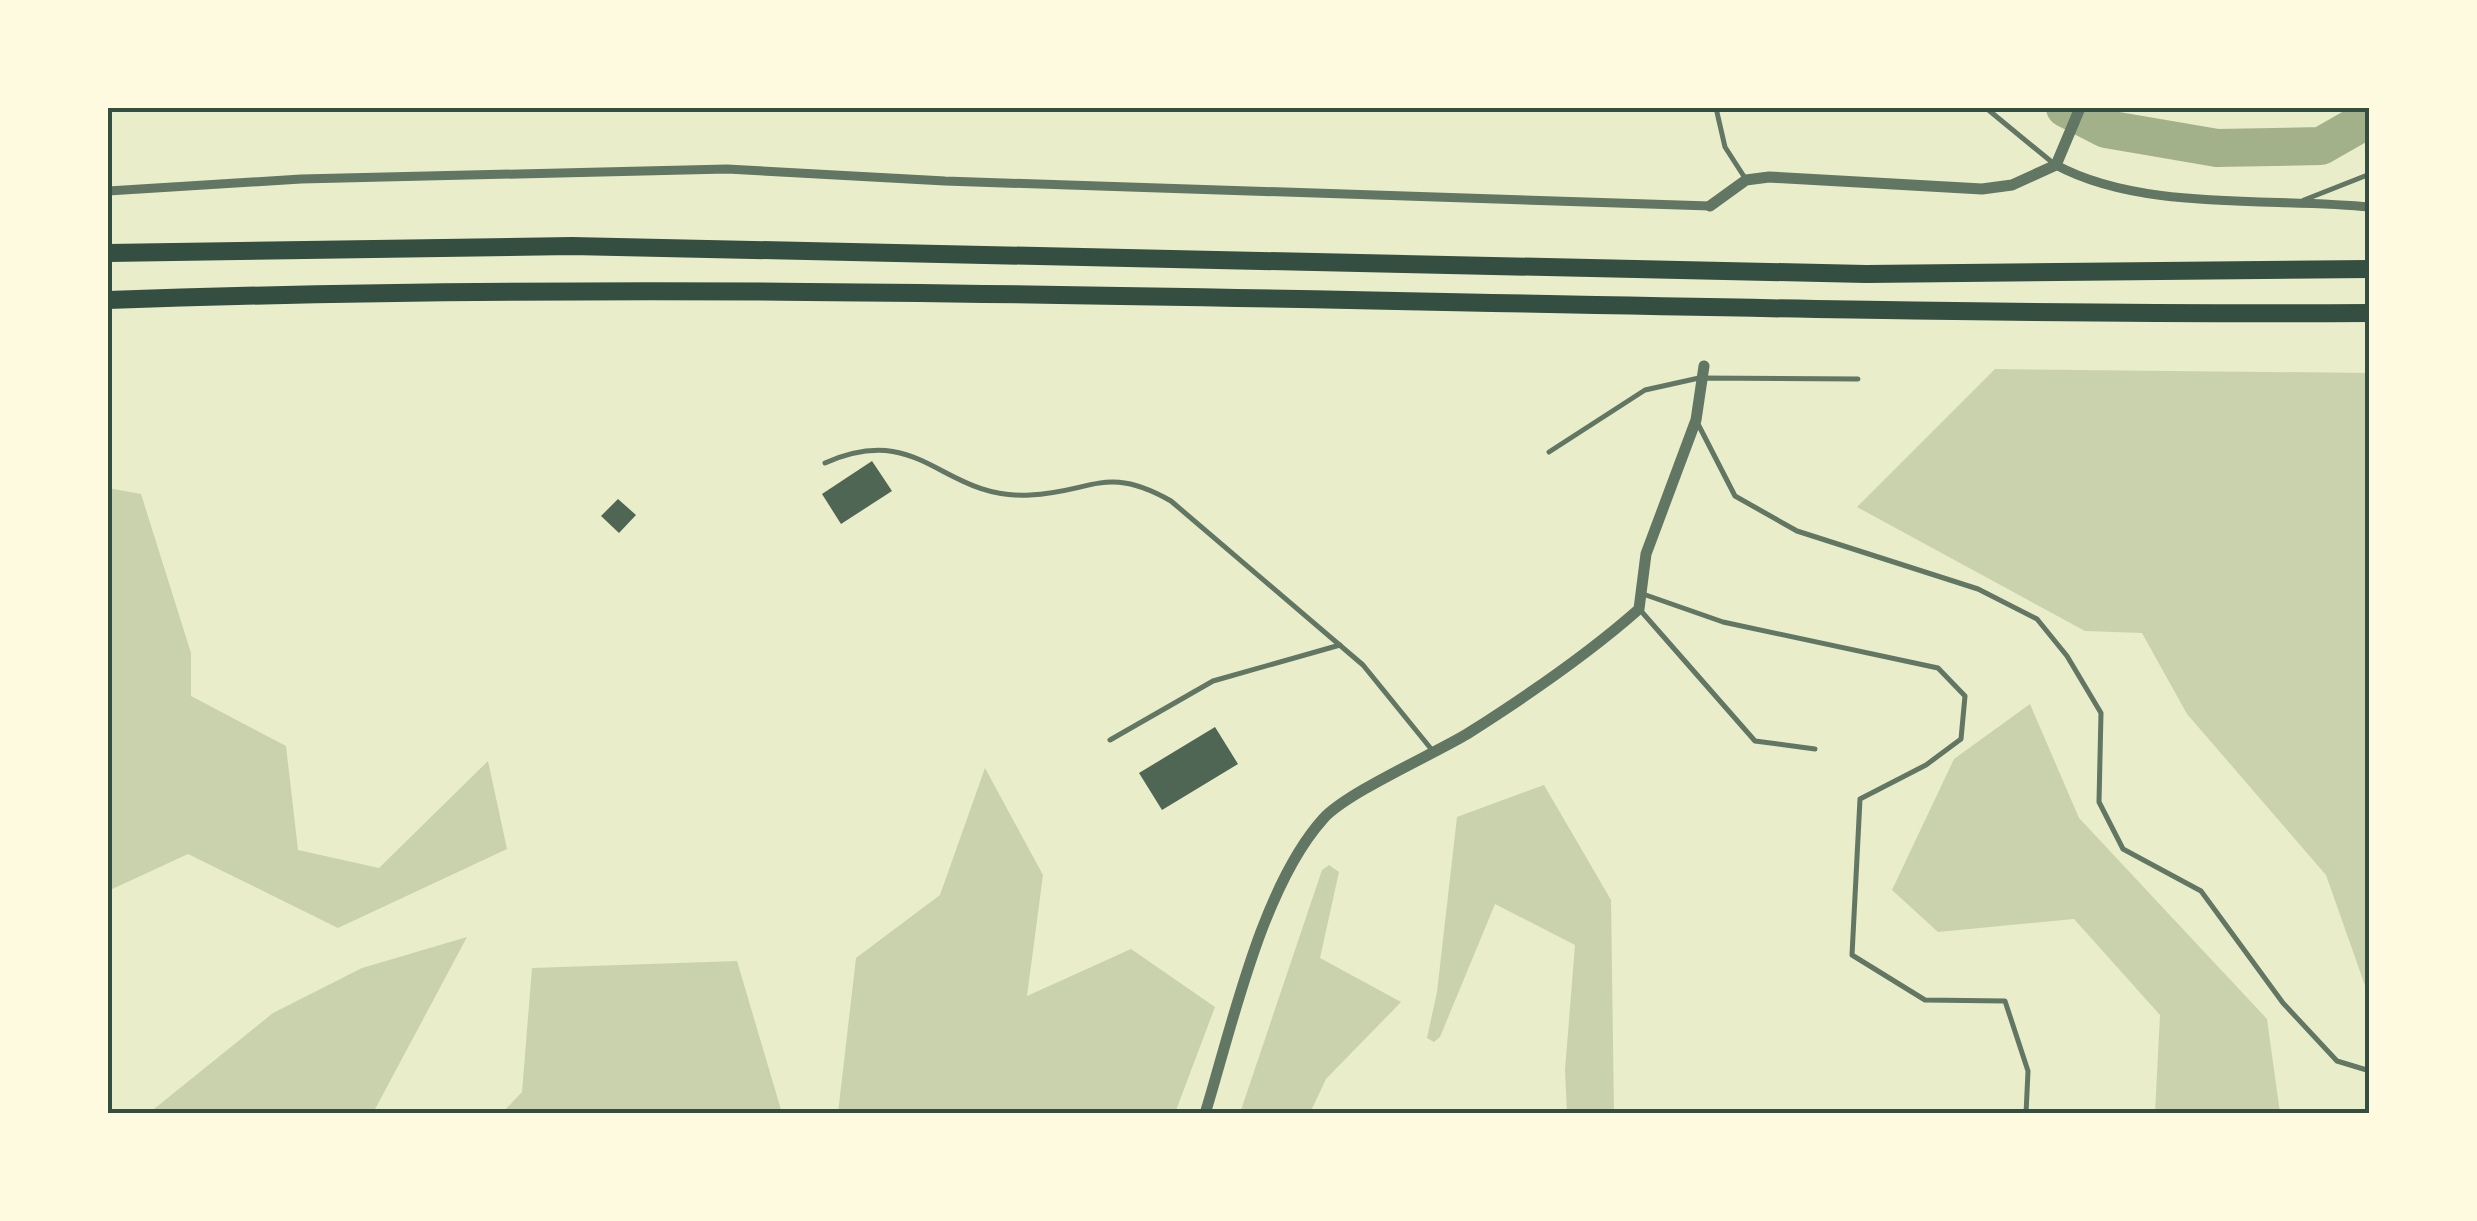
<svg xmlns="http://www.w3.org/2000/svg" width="2477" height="1221" viewBox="0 0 2477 1221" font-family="Cabin,sans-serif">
<rect width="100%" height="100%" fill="#e9edc9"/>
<!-- green -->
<g fill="#cad2ad">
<path d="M1995,369l374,4v624l-43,-122 -139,-161 -45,-81 -57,-2 -228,-124z"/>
<path d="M108,488l33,6 50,159v43l95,50 12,104 81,18 109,-107 19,88 -169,79 -150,-74 -80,37z"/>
<path d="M2030,704l49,114 188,201 13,94h-125l5,-98 -86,-96 -136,13 -46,-42 62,-131z"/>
<path d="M985,768l58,107 -16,121 104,-47 84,58 -40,106h-337l18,-155 84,-63z"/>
<path d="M1544,785l67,115 3,213h-47l-2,-43 10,-125 -80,-41 -55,133 -6,5 -7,-4 10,-46 20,-175z"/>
<path d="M1329,865l10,7 -19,86 81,44 -75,77 -16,34h-70l82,-243z"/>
<path d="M467,937l-94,176h-224l124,-100 89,-45z"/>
<path d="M737,961l45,152h-280l20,-21 10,-124z"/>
</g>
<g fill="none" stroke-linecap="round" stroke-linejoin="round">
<!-- river -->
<path stroke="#a3b18a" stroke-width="38" d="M2065,108l41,21 111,19 104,-2 49,-28"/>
</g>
<!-- building -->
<g fill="#4f6655">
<path d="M872,461l20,30 -51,33 -19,-30z"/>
<path d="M618,499l18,16 -17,18 -18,-17z"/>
<path d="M1215,727l23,37 -76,46 -23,-37z"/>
</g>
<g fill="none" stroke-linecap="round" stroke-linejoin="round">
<!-- service -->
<g stroke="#617663" stroke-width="5">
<path d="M1716,108l9,39 20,31"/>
<path d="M1986,108l67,55"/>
<path d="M2304,200l66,-26"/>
<path d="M1697,422l38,74 62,35 181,58 59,30 30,37 34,57 -2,89 24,47 78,42 82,112 54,58 33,10"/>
<path d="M1549,452l96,-62 54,-12 159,1"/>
<path d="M825,463c97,-43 116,37 205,32 63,-3 76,-31 141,6l192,164 69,85"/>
<path d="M1643,594l80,28 215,46 27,28 -4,43 -35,26 -66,34 -8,156 73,45 80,1 23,70 -2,43"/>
<path d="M1641,611l114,130 60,8"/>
<path d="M1110,740l103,-59 127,-36"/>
</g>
<!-- minor -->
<g stroke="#617663" stroke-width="9">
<path d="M2056,165c87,47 216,32 314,42"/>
<path d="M108,191l193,-12 426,-10 218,12 765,25"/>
</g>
<!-- tertiary -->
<g stroke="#617663" stroke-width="11">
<path d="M1710,206l36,-26 23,-3 213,12 30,-4 44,-20 24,-57"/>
<path d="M1205,1114c27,-88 57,-227 118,-295 23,-26 109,-64 144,-85 60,-38 119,-78 172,-125l7,-55 50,-134 8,-54"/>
</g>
<!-- motorway -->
<g stroke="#344e41" stroke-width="18">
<path d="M108,253l464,-7 1294,28 504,-5"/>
<path d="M108,300c753,-27 1508,17 2262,13"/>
</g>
</g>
<!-- border -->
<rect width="2477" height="1221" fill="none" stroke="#fefae0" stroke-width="220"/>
<rect x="110" y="110" width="2257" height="1001" fill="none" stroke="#344e41" stroke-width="4"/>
</svg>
